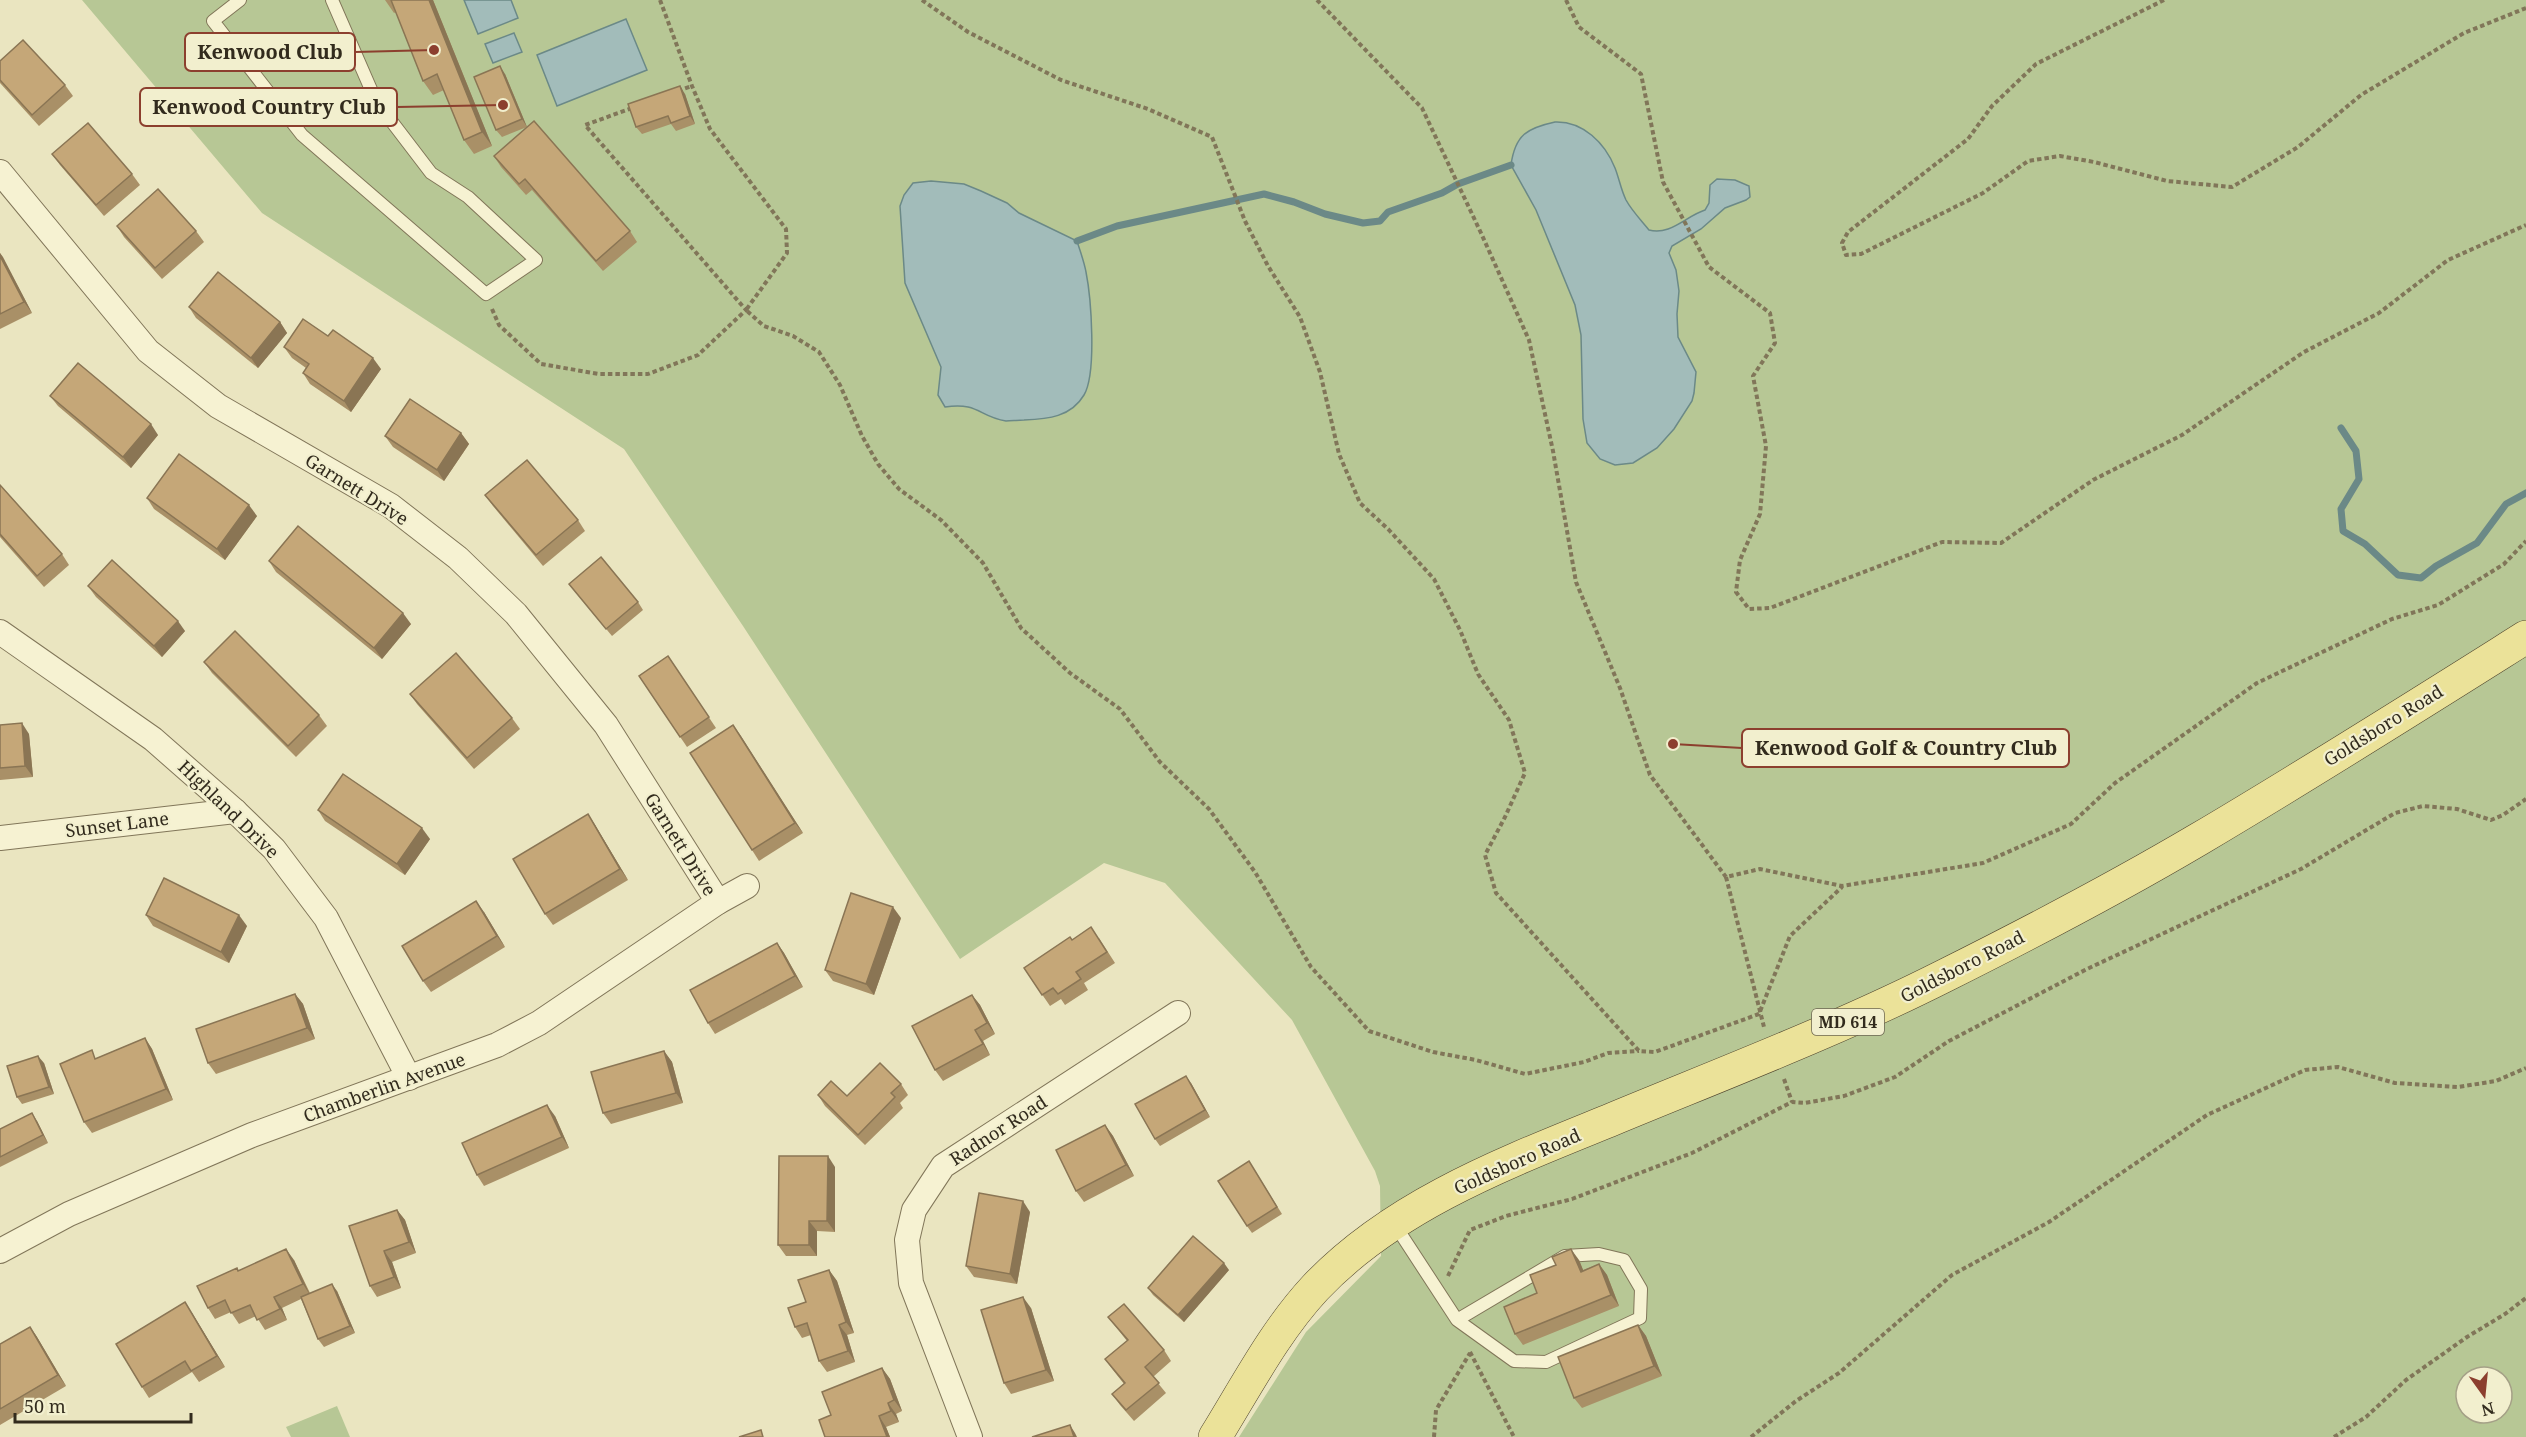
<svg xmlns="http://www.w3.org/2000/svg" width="2526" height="1437" viewBox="0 0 2526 1437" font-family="'Noto Serif',serif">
<rect width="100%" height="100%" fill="#eae5c0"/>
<!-- green -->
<g fill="#b7c795" fill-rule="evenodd">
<path d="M82,0h2444v1437h-1287l67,-105 75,-76 -1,-70 -5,-15 -83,-151 -127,-137 -61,-20 -144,96 -217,-333 -119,-177 -362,-236zM2466,1377h36v36h-36z"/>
<path d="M337,1406l13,31h-59l-5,-10z"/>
</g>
<!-- water -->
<g fill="#a2bcba" stroke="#6b8987" stroke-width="1.5">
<path d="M464,0h47l7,18 -40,16z"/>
<path d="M626,19l21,51 -90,36 -20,-51z"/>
<path d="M514,33l8,19 -29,11 -8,-19z"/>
<path d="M1555,122c28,-1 50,21 60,46 4,10 6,22 11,32 6,11 15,20 23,30 21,6 37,-14 56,-20l4,-7 1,-18 7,-6 18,1 14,6 1,11 -4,3 -21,8 -24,21 -29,17 -3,7 7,17 3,21 -2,23 1,23 18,35 -2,21 -2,8 -18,28 -17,19 -24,15 -18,2 -15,-6 -13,-16 -4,-24 -2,-84 -6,-30 -39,-95 -25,-45c4,-30 16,-37 44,-43z"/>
<path d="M931,181l33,3 17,7 26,12 12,10 58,28c3,10 7,20 9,31 5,25 11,101 -2,123 -13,22 -36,24 -60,25 -6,0 -13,1 -18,1 -27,-4 -27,-19 -61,-14l-7,-12 3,-28 -36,-84 -5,-77 4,-11 9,-12z"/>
</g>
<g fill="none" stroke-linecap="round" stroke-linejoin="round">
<!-- stream -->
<g stroke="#6b8987" stroke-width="7">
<path d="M1077,241l40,-15 147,-32 30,8 31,12 38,9 17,-2 8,-9 54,-19 16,-9 53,-19"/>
<path d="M2341,428l15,23 3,28 -18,30 2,22 22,13 33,31 23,3 15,-12 41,-23 29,-39 20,-11"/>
</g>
<!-- service casing -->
<g stroke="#817659" stroke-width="14">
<g id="service">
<path d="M240,0l-27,21 89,114 184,159 50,-34 -68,-63 -37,-24 -55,-72 -44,-101"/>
<path d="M1395,1225l62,95 57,41 32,1 94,-44 1,-29 -17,-29 -25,-6 -34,2 -108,64"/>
</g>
</g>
<!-- minor casing -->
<g stroke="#817659" stroke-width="26">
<g id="minor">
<path d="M0,172l148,179 70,55 173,100 67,52 58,56 90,111 112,177"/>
<path d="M0,632l153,107 82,72 39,38 52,69 83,160"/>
<path d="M0,838l235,-27"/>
<path d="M0,1251l69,-37 183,-79 245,-90 42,-22 179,-121 29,-16"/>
<path d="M970,1437l-59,-154 -4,-43 7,-30 29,-44 235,-153"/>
</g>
</g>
<!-- primary casing -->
<g stroke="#4f442d" stroke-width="34">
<path id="primary" d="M1215,1437c31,-50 60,-106 100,-149 79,-84 195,-127 298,-169 111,-46 224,-89 331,-143 86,-43 172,-88 255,-137 110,-65 219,-134 327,-202"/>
</g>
<!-- path -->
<g stroke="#817659" stroke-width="4" stroke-dasharray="4.5 3" stroke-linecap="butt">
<path d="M660,0l32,86 18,43 76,100 1,24 -41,57 18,16 29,10 26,16 21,33 22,51 16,28 21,25 42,31 42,43 38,65 49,45 50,36 40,53 49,47 46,63 56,95 58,64 64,21 43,8 49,14 59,-12 24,-9 31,-2"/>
<path d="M922,0l46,32 93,48 87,29 64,28 33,84 23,45 32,51 20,55 19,82 21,49 29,27 45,49 26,51 18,44 31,46 16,53 -20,44 -20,38 11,38 143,158 16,1 104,-38 31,-78 52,-49"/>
<path d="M1317,0l105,108 59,125 48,107 24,111 23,131 44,106 30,87 76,102 34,-8 82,17 141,-23 88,-39 44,-41 142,-100 135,-64 46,-14 66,-41 22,-23"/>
<path d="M1566,0l13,27 62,47 22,108 46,85 61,46 5,30 -22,33 13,70 -6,68 -20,46 -4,32 13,17 21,-1 172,-66 59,1 92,-63 89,-45 122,-83 75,-39 69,-53 78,-35"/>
<path d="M2164,0l-128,64 -44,42 -24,33 -120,93 -6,11 4,12 15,-1 122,-61 45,-32 32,-5 34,6 73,19 65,6 66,-40 63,-52 103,-62 62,-25"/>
<path d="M678,91l14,-5"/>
<path d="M492,309l7,16 42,39 58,10h49l50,-19 48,-45 -161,-185 50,-18"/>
<path d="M1726,877l38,150"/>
<path d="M1784,1079l8,23"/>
<path d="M1448,1276l22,-46 36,-14 66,-17 120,-46 100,-51 13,1 39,-7 51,-19 54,-36 138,-72 214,-100 94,-56 28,-7 34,3 34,11 12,-5 23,-16"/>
<path d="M1470,1352l44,85"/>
<path d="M1434,1437l2,-27 34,-57"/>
<path d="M1751,1437l45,-36 43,-28 113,-98 97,-53 158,-107 98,-45 33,-3 57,16 63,4 38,-6 30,-13"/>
<path d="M2334,1437l32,-20 40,-37 61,-43 38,-23 21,-16"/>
</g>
<!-- service -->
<use href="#service" stroke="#f6f2d2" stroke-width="12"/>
<!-- minor -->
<use href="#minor" stroke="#f6f2d2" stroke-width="24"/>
<!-- primary -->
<use href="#primary" stroke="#ebe299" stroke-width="33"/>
</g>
<!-- wall -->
<g fill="#a99067">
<path d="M385,0h48l59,146 -18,8 -10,-14 -20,-50 -11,5 -10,-14 -27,-69 -2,1z"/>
<path d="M0,61l65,24 8,11 -34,30 -39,-43z"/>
<path d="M505,74l22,53 -25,10 -6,-7z"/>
<path d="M685,94l10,30 -19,7 -5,-7 -29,10 -6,-7z"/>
<path d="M52,154l80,20 8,11 -36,31 -44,-51z"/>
<path d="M494,156l136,75 7,11 -34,29 -71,-81 -6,5 -25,-28z"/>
<path d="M117,226l79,5 8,11 -42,37 -38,-42z"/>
<path d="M0,253l32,60 -32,16z"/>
<path d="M189,307l91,15 7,11 -29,35 -62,-50z"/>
<path d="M284,347l97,22 -30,43 -41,-28 -7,-11 3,-5 -14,-10z"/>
<path d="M50,396l108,39 -27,33 -73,-62z"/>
<path d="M461,433l8,11 -25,37 -51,-34 -8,-11z"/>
<path d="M0,485l62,69 7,11 -25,22 -44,-50z"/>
<path d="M485,495l93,25 7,11 -42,35 -50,-60z"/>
<path d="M147,498l110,18 -32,44 -71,-51z"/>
<path d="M269,561l142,63 -29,35 -106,-87z"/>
<path d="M569,584l69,18 5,8 -31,26z"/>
<path d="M88,586l97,45 -23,26 -66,-60z"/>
<path d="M668,656l48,72 -29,19 -48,-71z"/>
<path d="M204,662l115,53 8,11 -31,31 -84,-84z"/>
<path d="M410,694l102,24 8,11 -46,40 -57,-65z"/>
<path d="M0,725l29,9 4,43 -33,3z"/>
<path d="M733,725l70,108 -44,28 -7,-11z"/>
<path d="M318,810l112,29 -25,36 -80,-54z"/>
<path d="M588,814l7,11 33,55 -75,45 -8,-11z"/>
<path d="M484,912l21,35 -74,45 -8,-11z"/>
<path d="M146,915l101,11 -18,37 -76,-37z"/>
<path d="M901,918l-27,77 -41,-14 -8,-11z"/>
<path d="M1099,938l16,25 -31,20 4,7 -23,15 -4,-6 -11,7 -26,-38 48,-28z"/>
<path d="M777,943l7,10 19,34 -88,47 -7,-11z"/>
<path d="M295,994l8,10 12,35 -99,35 -8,-11z"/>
<path d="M972,995l8,10 15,29 -12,7 7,14 -47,26 -8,-11z"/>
<path d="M145,1038l7,11 21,51 -81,33 -8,-11 13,-64z"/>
<path d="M664,1051l8,11 11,41 -72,21 -8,-11z"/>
<path d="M44,1063l10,31 -32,10 -5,-7z"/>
<path d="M1191,1083l19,34 -50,29 -5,-7z"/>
<path d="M901,1084l7,11 -8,8 3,5 -38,37 -40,-39 -7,-11 29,1z"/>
<path d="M555,1116l14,32 -85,38 -7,-11z"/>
<path d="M37,1121l11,22 -48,24v-38z"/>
<path d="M1105,1125l8,11 21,40 -50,26 -8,-11z"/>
<path d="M835,1167v65l-18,-1v25h-31l-8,-11z"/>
<path d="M1254,1169l28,45 -30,19 -5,-7z"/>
<path d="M397,1210l8,10 11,33 -24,9 9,26 -24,9 -7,-11z"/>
<path d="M1030,1212l-13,72 -43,-7 -8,-11z"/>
<path d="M294,1260l16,33 27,-2 18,42 -31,14 -6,-8 -17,-40 -19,9 5,12 -22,10 -9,-14 -17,8 -8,-12 -16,7 -7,-11 29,-40 2,3z"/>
<path d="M1579,1260l4,10 16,-6 8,11 12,31 -96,39 -8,-11z"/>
<path d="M829,1270l8,11 17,52 -7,2 8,27 -28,10 -8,-11 -8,-26 -9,3 -7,-11 11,-25z"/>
<path d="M1229,1270l-45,52 -31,-27 -5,-7z"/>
<path d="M1031,1308l23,73 -43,13 -7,-11z"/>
<path d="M192,1313l33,54 -26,15 -7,-10 -43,26 -7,-11z"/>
<path d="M1108,1317l56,33 7,11 -18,16 13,16 -32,28 -14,-16 -8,-11 12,-10 -11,-14 -8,-11 22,-18z"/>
<path d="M1638,1325l8,11 16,40 -80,32 -8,-10z"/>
<path d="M30,1327l7,10 29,49 -66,39v-81z"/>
<path d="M882,1368l8,11 12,32 -6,3 3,8 -13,5 4,10h-65l6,-22z"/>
</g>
<!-- shaded-wall -->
<g fill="#8a7554">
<path d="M429,0h4l59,146 -10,-14z"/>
<path d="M500,66l5,8 22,53 -5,-8z"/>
<path d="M680,86l5,8 10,30 -5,-8z"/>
<path d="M0,253l3,4 29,56 -8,-11 -24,-46z"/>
<path d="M280,322l7,11 -29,35 -7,-10z"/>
<path d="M373,358l8,11 -30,43 -7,-11z"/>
<path d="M151,424l7,11 -27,33 -8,-11z"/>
<path d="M461,433l8,11 -25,37 -7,-11z"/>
<path d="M249,505l8,11 -32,44 -8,-11z"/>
<path d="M403,613l8,11 -29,35 -8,-11z"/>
<path d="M178,621l7,10 -23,26 -8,-11z"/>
<path d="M22,723l7,11 4,43 -8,-11z"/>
<path d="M733,725l8,11 62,97 -8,-10z"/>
<path d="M588,814l7,11 33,55 -8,-11z"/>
<path d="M422,828l8,11 -25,36 -8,-11z"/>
<path d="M476,901l8,11 21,35 -8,-11z"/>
<path d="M893,907l8,11 -27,77 -8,-11z"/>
<path d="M239,915l8,11 -18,37 -8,-11z"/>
<path d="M777,943l7,10 19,34 -8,-11z"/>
<path d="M295,994l8,10 12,35 -8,-11z"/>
<path d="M972,995l8,10 15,29 -8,-11z"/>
<path d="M975,1030l8,11 7,14 -7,-11z"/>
<path d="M145,1038l7,11 21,51 -7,-11z"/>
<path d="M664,1051l8,11 11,41 -7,-10z"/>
<path d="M38,1056l6,7 10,31 -5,-7z"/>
<path d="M1186,1076l5,7 19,34 -5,-7z"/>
<path d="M547,1105l8,11 14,32 -7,-11z"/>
<path d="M32,1113l5,8 11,22 -5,-8z"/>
<path d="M1105,1125l8,11 21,40 -8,-11z"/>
<path d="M828,1156l7,11v65l-8,-11z"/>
<path d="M1023,1201l7,11 -13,72 -7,-10z"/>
<path d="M397,1210l8,10 11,33 -7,-11z"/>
<path d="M809,1221l8,10v25l-8,-11z"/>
<path d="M286,1249l8,11 16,35 -7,-11z"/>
<path d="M1571,1249l8,11 9,22 -7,-10z"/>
<path d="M384,1251l8,11 9,26 -7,-11z"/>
<path d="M1224,1263l5,7 -45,52 -6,-7z"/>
<path d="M1599,1264l8,11 12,31 -8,-11z"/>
<path d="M829,1270l8,11 17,52 -8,-11z"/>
<path d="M332,1284l5,7 18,42 -5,-7z"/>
<path d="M274,1297l8,11 5,12 -7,-11z"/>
<path d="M1023,1297l8,11 23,73 -8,-11z"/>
<path d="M185,1302l7,11 33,54 -8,-11z"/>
<path d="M839,1325l8,10 8,27 -7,-11z"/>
<path d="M1638,1325l8,11 16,40 -8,-10z"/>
<path d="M30,1327l7,10 29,49 -8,-11z"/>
<path d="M882,1368l8,11 12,32 -8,-11z"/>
<path d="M888,1403l8,11 3,8 -8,-11z"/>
<path d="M879,1416l7,11 4,10h-3z"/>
<path d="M1070,1425l5,8 2,4h-3z"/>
</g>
<!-- building -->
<g fill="#c5a778" stroke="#8a7554" stroke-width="1.5">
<path d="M391,0h38l53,132 -18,8 -27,-66 -14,7z"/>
<path d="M23,40l42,45 -33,30 -32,-35v-19z"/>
<path d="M500,66l22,53 -26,11 -22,-53z"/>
<path d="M680,86l10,30 -19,7 -3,-7 -32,11 -8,-23z"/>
<path d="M534,121l96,110 -34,30 -71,-82 -6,5 -25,-28z"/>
<path d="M88,123l44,51 -36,31 -44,-51z"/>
<path d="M158,189l38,42 -41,37 -38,-42z"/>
<path d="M0,256l24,46 -24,12z"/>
<path d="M218,272l62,50 -29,36 -62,-51z"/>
<path d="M303,319l25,17 5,-6 40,28 -29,43 -41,-28 6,-9 -25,-17z"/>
<path d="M78,363l73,61 -28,33 -73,-61z"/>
<path d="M410,399l51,34 -24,37 -52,-34z"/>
<path d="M179,454l70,51 -32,44 -70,-51z"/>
<path d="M527,460l51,60 -42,35 -51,-60z"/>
<path d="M0,485l62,69 -25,22 -37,-42z"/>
<path d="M298,526l105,87 -29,35 -105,-87z"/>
<path d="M601,557l37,45 -32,27 -37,-45z"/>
<path d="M112,560l66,61 -24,25 -66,-60z"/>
<path d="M235,631l84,84 -31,31 -84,-84z"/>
<path d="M456,653l56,65 -45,40 -57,-64z"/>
<path d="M668,656l41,61 -29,20 -41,-61z"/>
<path d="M22,723l3,43 -25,2v-43z"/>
<path d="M733,725l62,98 -43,27 -62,-97z"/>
<path d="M343,774l79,54 -25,36 -79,-54z"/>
<path d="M588,814l32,55 -75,45 -32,-55z"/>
<path d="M164,878l75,37 -18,37 -75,-37z"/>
<path d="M851,893l42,14 -27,77 -41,-14z"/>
<path d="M476,901l21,35 -74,45 -21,-35z"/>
<path d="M1091,927l16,25 -31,20 5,7 -23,15 -5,-6 -11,7 -18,-27 46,-31 2,3z"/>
<path d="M777,943l18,33 -87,47 -18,-33z"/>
<path d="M295,994l12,34 -99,35 -12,-34z"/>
<path d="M972,995l15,28 -12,7 8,14 -48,26 -23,-44z"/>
<path d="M145,1038l21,51 -82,33 -24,-58 32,-14 3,9z"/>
<path d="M664,1051l12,42 -73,20 -12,-41z"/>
<path d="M38,1056l11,31 -32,10 -10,-31z"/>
<path d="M880,1063l21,21 -10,9 4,4 -37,38 -40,-40 13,-14 16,15z"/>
<path d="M1186,1076l19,34 -50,29 -20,-35z"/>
<path d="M547,1105l15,32 -85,38 -15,-32z"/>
<path d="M32,1113l11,22 -43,22v-28z"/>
<path d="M1105,1125l21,40 -50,26 -20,-41z"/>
<path d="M779,1156h49l-1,65h-18v24h-31z"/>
<path d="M1249,1161l28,46 -30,19 -29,-45z"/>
<path d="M979,1193l44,8 -13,73 -44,-8z"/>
<path d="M397,1210l12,32 -25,9 10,26 -24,9 -21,-60z"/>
<path d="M1193,1236l31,27 -46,52 -30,-27z"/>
<path d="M286,1249l17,35 -29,13 6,12 -23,11 -7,-15 -19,8 -6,-13 -17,8 -11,-22 40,-18 1,3z"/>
<path d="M1571,1249l10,23 18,-8 12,31 -96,39 -11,-27 33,-14 -7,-18 26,-10 -4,-8z"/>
<path d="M829,1270l17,52 -7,3 9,26 -29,10 -12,-38 -12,4 -7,-19 18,-6 -8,-22z"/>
<path d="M332,1284l18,42 -32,13 -17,-42z"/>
<path d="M1023,1297l23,73 -42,13 -23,-73z"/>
<path d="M185,1302l32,54 -26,15 -6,-10 -43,26 -26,-43z"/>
<path d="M1124,1304l40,46 -19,17 14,16 -33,27 -14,-16 13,-11 -20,-24 23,-19 -20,-23z"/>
<path d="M1638,1325l16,41 -80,32 -16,-41z"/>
<path d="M30,1327l28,48 -58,34v-65z"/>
<path d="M882,1368l12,32 -6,3 3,8 -12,5 8,21h-62l-6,-17 12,-5 -9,-23z"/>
<path d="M1070,1425l4,12h-42z"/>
<path d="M761,1430l2,7h-24z"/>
</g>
<g text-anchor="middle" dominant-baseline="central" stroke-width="4.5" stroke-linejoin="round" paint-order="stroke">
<!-- shield labels -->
<rect fill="#f2efce" stroke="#6c6652" stroke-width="1.5" x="1812" y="1009" width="72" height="26" rx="4.5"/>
<g font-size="16" font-weight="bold" fill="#322b1d">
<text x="1848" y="1022">MD 614</text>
</g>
<!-- street labels -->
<g font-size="18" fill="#322b1d" stroke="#f2efce">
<text transform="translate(357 489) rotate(32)">Garnett Drive</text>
<text transform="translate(2383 725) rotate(-32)">Goldsboro Road</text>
<text transform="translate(229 809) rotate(44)">Highland Drive</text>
<text transform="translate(117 824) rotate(-7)">Sunset Lane</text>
<text transform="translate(681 844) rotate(58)">Garnett Drive</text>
<text transform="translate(1962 966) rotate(-27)">Goldsboro Road</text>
<text transform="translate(384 1087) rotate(-20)">Chamberlin Avenue</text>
<text transform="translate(998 1130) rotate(-33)">Radnor Road</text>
<text transform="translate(1517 1161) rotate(-24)">Goldsboro Road</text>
</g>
</g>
<!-- callouts -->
<path fill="none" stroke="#8c3f2e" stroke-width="2" d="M434 50L355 52M503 105L397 107M1673 744L1742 748"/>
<g fill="#8c3f2e" stroke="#f2efce" stroke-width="2">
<circle cx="434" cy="50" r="6"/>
<circle cx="503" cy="105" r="6"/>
<circle cx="1673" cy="744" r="6"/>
</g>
<g fill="#f2efce" stroke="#8c3f2e" stroke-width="2">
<rect x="185" y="33" width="170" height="38" rx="6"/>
<rect x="140" y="88" width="257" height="38" rx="6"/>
<rect x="1742" y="729" width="327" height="38" rx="6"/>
</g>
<g font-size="20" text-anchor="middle" font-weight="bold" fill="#322b1d">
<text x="270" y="59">Kenwood Club</text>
<text x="269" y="114">Kenwood Country Club</text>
<text x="1906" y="755">Kenwood Golf &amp; Country Club</text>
</g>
<!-- north arrow -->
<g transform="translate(2484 1395) rotate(165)"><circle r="28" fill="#f2efce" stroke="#a5a187" stroke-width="1.5"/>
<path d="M0-4.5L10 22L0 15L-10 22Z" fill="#8c3f2e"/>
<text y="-9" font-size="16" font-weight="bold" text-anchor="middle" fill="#322b1d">N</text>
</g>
<!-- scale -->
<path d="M15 1413v9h176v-9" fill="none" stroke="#322b1d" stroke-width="3"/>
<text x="24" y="1413" font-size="18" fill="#322b1d" stroke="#f2efce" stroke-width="4.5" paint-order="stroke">50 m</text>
</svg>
